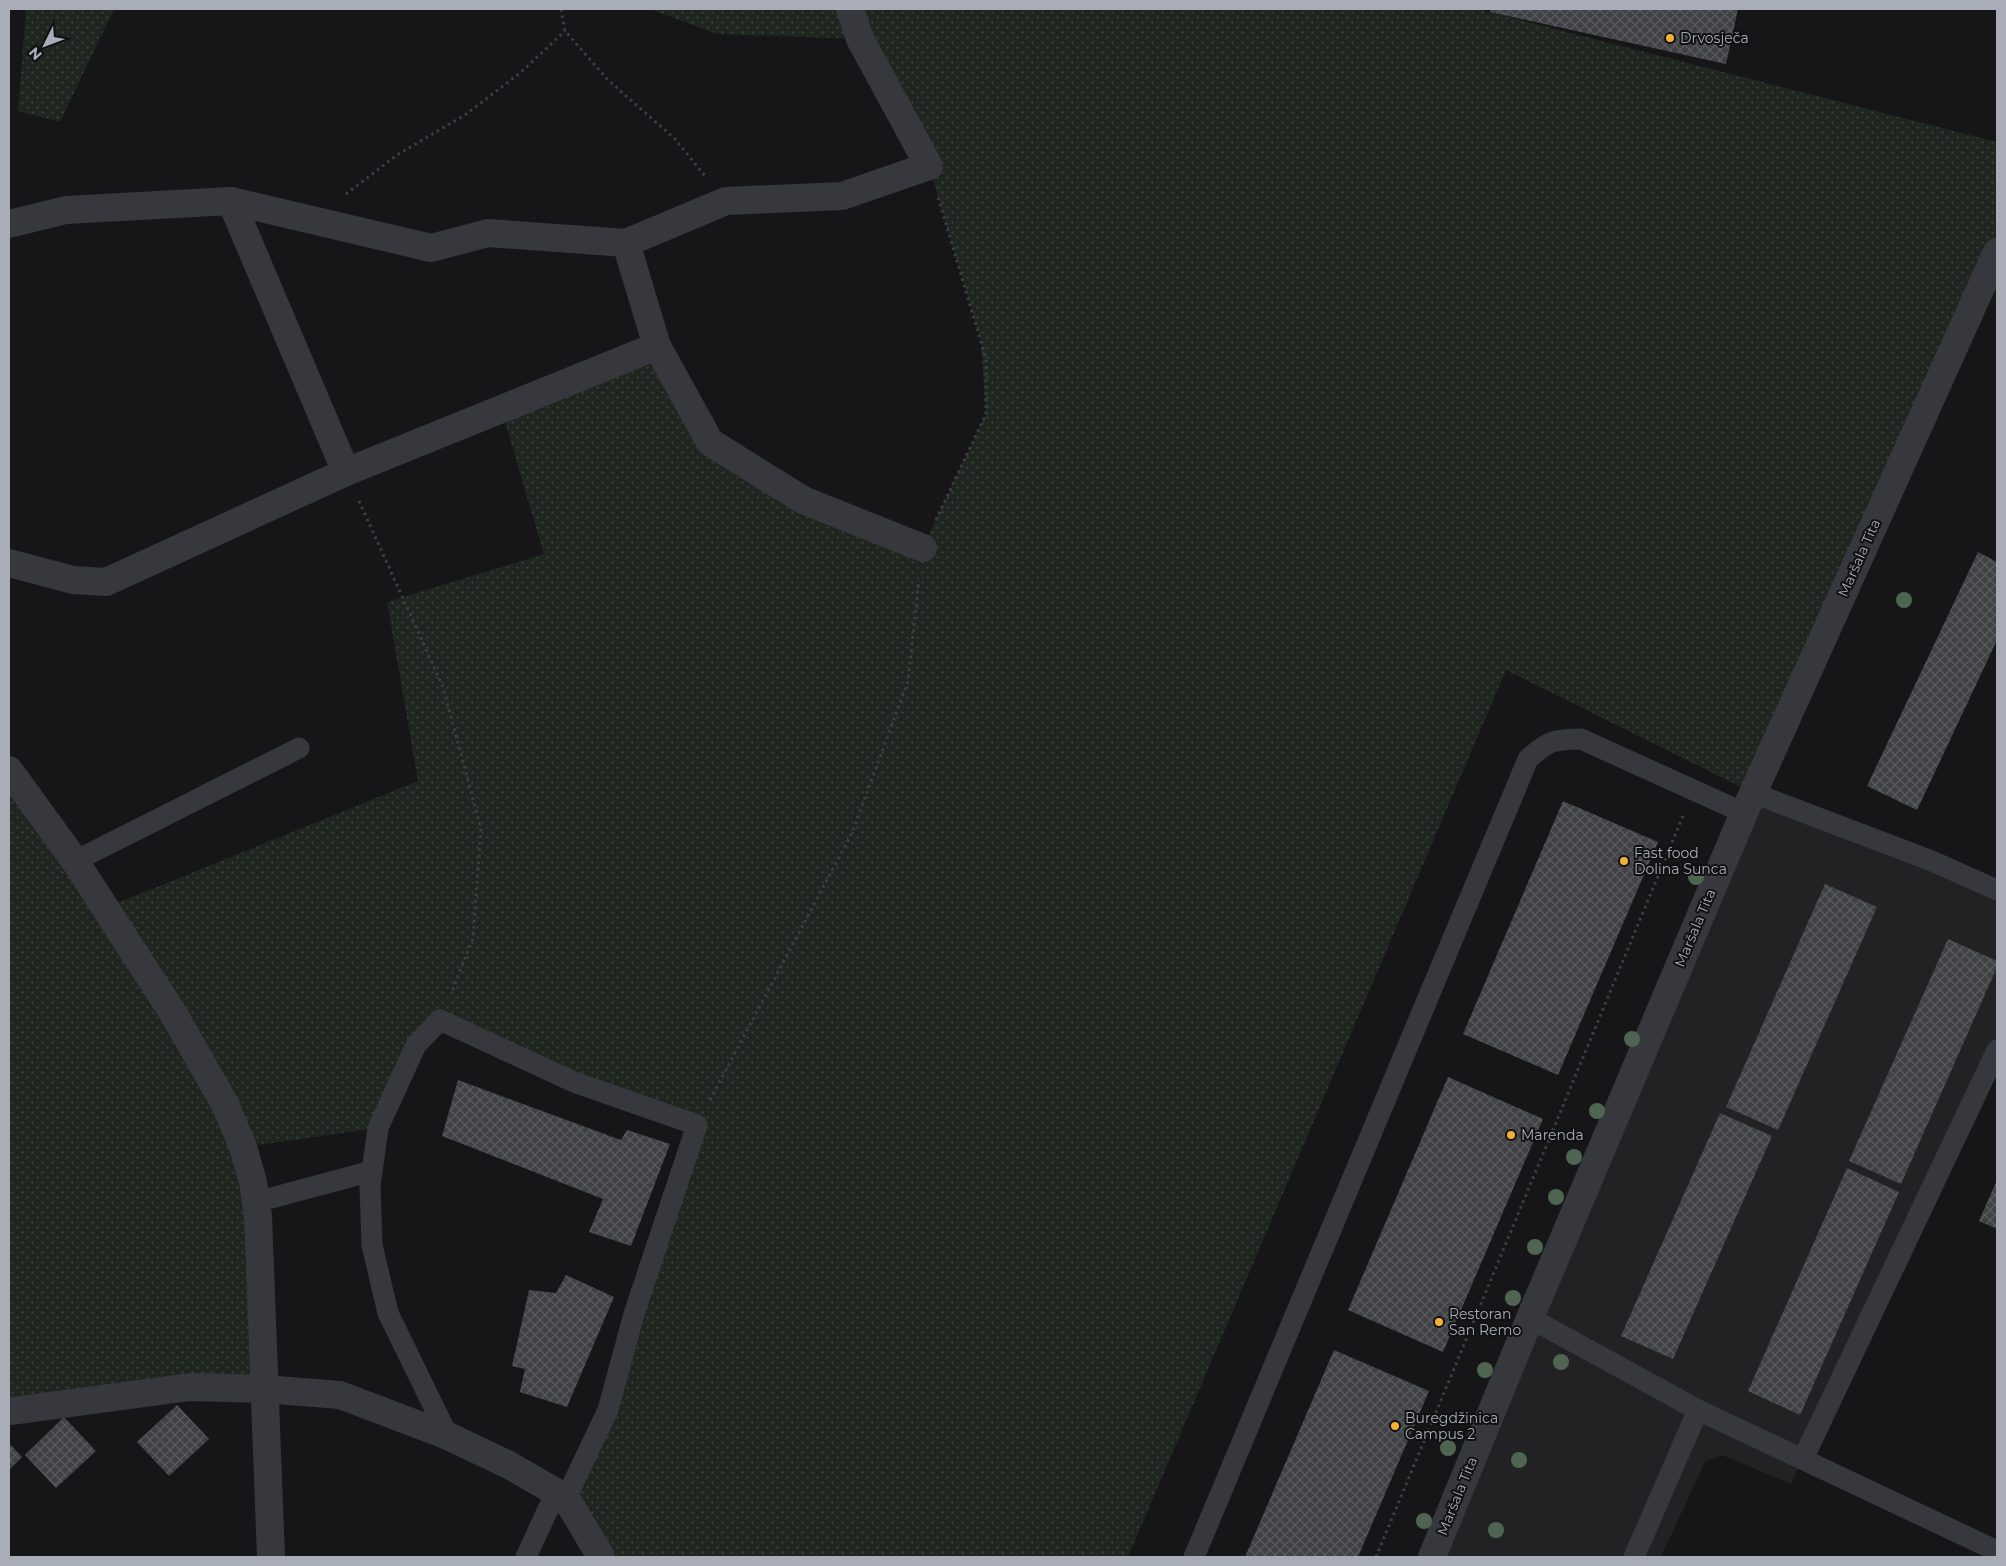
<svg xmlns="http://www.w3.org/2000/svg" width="2006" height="1566" viewBox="0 0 2006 1566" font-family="Montserrat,sans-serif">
<defs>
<pattern id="grass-dots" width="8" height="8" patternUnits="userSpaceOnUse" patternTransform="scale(1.25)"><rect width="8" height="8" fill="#1e261f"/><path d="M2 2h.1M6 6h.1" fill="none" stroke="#3c433d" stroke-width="1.8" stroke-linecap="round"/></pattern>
<pattern id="building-cross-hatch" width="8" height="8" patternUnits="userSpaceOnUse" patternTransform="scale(1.25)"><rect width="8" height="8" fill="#404145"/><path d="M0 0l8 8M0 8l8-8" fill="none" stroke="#595a5e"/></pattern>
</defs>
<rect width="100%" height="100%" fill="#161618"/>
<!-- built -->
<path fill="#222225" d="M1753,793l244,97v160l-206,434 -69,-29 -17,7 -44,95h-229z"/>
<!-- grass -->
<g fill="url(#grass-dots)">
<path d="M26,9h88l-54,113 -42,-11z"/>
<path d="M650,9h827l520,133v110l-244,541 -247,-123 -378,887h-527l-35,-59 131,-373 -256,-105 -63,108 -135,19 21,242 -255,21v-640l96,138 313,-127 -31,-179 157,-48 -43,-145 156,-63 53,97 213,104 63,-133 -5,-73 -52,-175 -69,-127 -143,-5z"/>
</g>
<!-- building -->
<g fill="url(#building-cross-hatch)">
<path d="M1491,9h247l-12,55 -236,-52z"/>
<path d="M1978,552l19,10v78l-80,170 -50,-24z"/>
<path d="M1563,801l95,41 -100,233 -95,-41z"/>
<path d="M1825,884l52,23 -99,223 -52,-23z"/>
<path d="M1948,939l49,22v6l-96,217 -52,-23z"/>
<path d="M1448,1077l95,42 -100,233 -95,-42z"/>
<path d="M458,1080l163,60 6,-10 43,14 -39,102 -42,-14 14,-33 -161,-63z"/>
<path d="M1720,1113l52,23 -99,223 -52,-23z"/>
<path d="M1847,1168l52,24 -99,223 -52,-24z"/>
<path d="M1997,1180v49l-18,-8z"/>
<path d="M566,1275l48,22 -47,110 -47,-15 5,-23 -13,-3 17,-76 27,3z"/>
<path d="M1334,1350l95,41 -71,166h-113z"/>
<path d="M177,1405l32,34 -40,37 -32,-34z"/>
<path d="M64,1417l32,34 -40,37 -31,-33z"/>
<path d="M9,1443l13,14 -13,13z"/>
</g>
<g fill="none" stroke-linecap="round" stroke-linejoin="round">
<!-- path -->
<g stroke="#3d3f44" stroke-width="3" stroke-dasharray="2.5 4" stroke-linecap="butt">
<path d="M561,9l4,22 43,49 67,59 30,37"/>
<path d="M346,194l51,-39 68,-40 55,-42 45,-42"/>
<path d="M359,501l84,186 38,142 -8,109 -22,56"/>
<path d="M936,520l50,-106v-55l-48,-162"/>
<path d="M710,1100l142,-267 56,-152 11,-101"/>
<path d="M1376,1557l307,-741"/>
</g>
<!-- service -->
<g stroke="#37383d" stroke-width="21">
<path d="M1753,793l179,68 65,29"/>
<path d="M75,861l224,-113"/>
<path d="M256,1202l116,-31"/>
<path d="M1530,1318l168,92 299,141"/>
<path d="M448,1436l-60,-123 -16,-68 -2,-59 8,-58 38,-83 24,-25 134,62 123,43 -63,189 -26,96 -42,88 -17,9 -23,50"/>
<path d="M1803,1459l194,-409"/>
<path d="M1194,1557l334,-798c20,-18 26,-20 53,-20l163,74"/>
<path d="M1634,1557l64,-147"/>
</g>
<!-- minor -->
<g stroke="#37383d" stroke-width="28">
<path d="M231,201l115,271"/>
<path d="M9,224l57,-14 165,-9 200,47 57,-15 138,10 31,103 53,96 93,58 120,48"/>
<path d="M626,243l100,-42 116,-5 87,-30 -69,-127 -10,-30"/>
<path d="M9,563l64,17 33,2 240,-110 311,-126"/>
<path d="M9,770l66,91 98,152 52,91 18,43 10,35 5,34 13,341"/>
<path d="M12,1411l178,-24 74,2 76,6 108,41 61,29 57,33 35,59"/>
</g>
<!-- tertiary -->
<path stroke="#37383d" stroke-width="28" d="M1432,1557l98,-239 214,-505 253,-561"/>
</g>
<!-- trees -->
<g fill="#506452">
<circle cx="1904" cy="600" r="8"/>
<circle cx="1696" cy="877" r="8"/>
<circle cx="1632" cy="1039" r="8"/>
<circle cx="1597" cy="1111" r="8"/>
<circle cx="1574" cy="1157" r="8"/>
<circle cx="1556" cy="1197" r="8"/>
<circle cx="1535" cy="1247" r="8"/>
<circle cx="1513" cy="1298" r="8"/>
<circle cx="1561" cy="1362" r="8"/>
<circle cx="1485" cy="1370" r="8"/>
<circle cx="1448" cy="1448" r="8"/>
<circle cx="1519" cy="1460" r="8"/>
<circle cx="1424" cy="1521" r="8"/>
<circle cx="1496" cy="1530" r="8"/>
</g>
<!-- markers -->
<g fill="#f2b134" stroke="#111113" stroke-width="2">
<circle cx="1670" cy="38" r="5"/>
<circle cx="1624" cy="861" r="5"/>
<circle cx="1511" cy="1135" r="5"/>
<circle cx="1439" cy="1322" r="5"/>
<circle cx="1395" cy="1426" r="5"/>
</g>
<g text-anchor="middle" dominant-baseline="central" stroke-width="4" stroke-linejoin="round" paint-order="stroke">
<!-- poi labels -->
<g font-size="14" fill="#a8adb8" stroke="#111113" text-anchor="start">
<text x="1680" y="38">Drvosječa</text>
<text x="1634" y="853">Fast food<tspan x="1634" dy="16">Dolina Sunca</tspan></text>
<text x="1521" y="1135">Marenda</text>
<text x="1449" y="1314">Restoran<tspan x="1449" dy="16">San Remo</tspan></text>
<text x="1405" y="1418">Buregdžinica<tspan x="1405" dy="16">Campus 2</tspan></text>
</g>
<!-- street labels -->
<g font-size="14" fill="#a8adb8" stroke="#111113">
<text transform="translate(1859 558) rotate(-66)">Maršala Tita</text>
<text transform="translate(1695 928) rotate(-67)">Maršala Tita</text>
<text transform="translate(1457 1496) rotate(-68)">Maršala Tita</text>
</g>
</g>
<!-- border -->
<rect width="2006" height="1566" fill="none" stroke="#a8adb8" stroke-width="20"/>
<!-- north arrow -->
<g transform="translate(45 45) rotate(228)" stroke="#111113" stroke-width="4" paint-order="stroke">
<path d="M0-4L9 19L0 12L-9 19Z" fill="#a8adb8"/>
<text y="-8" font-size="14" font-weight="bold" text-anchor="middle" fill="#a8adb8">N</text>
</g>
</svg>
